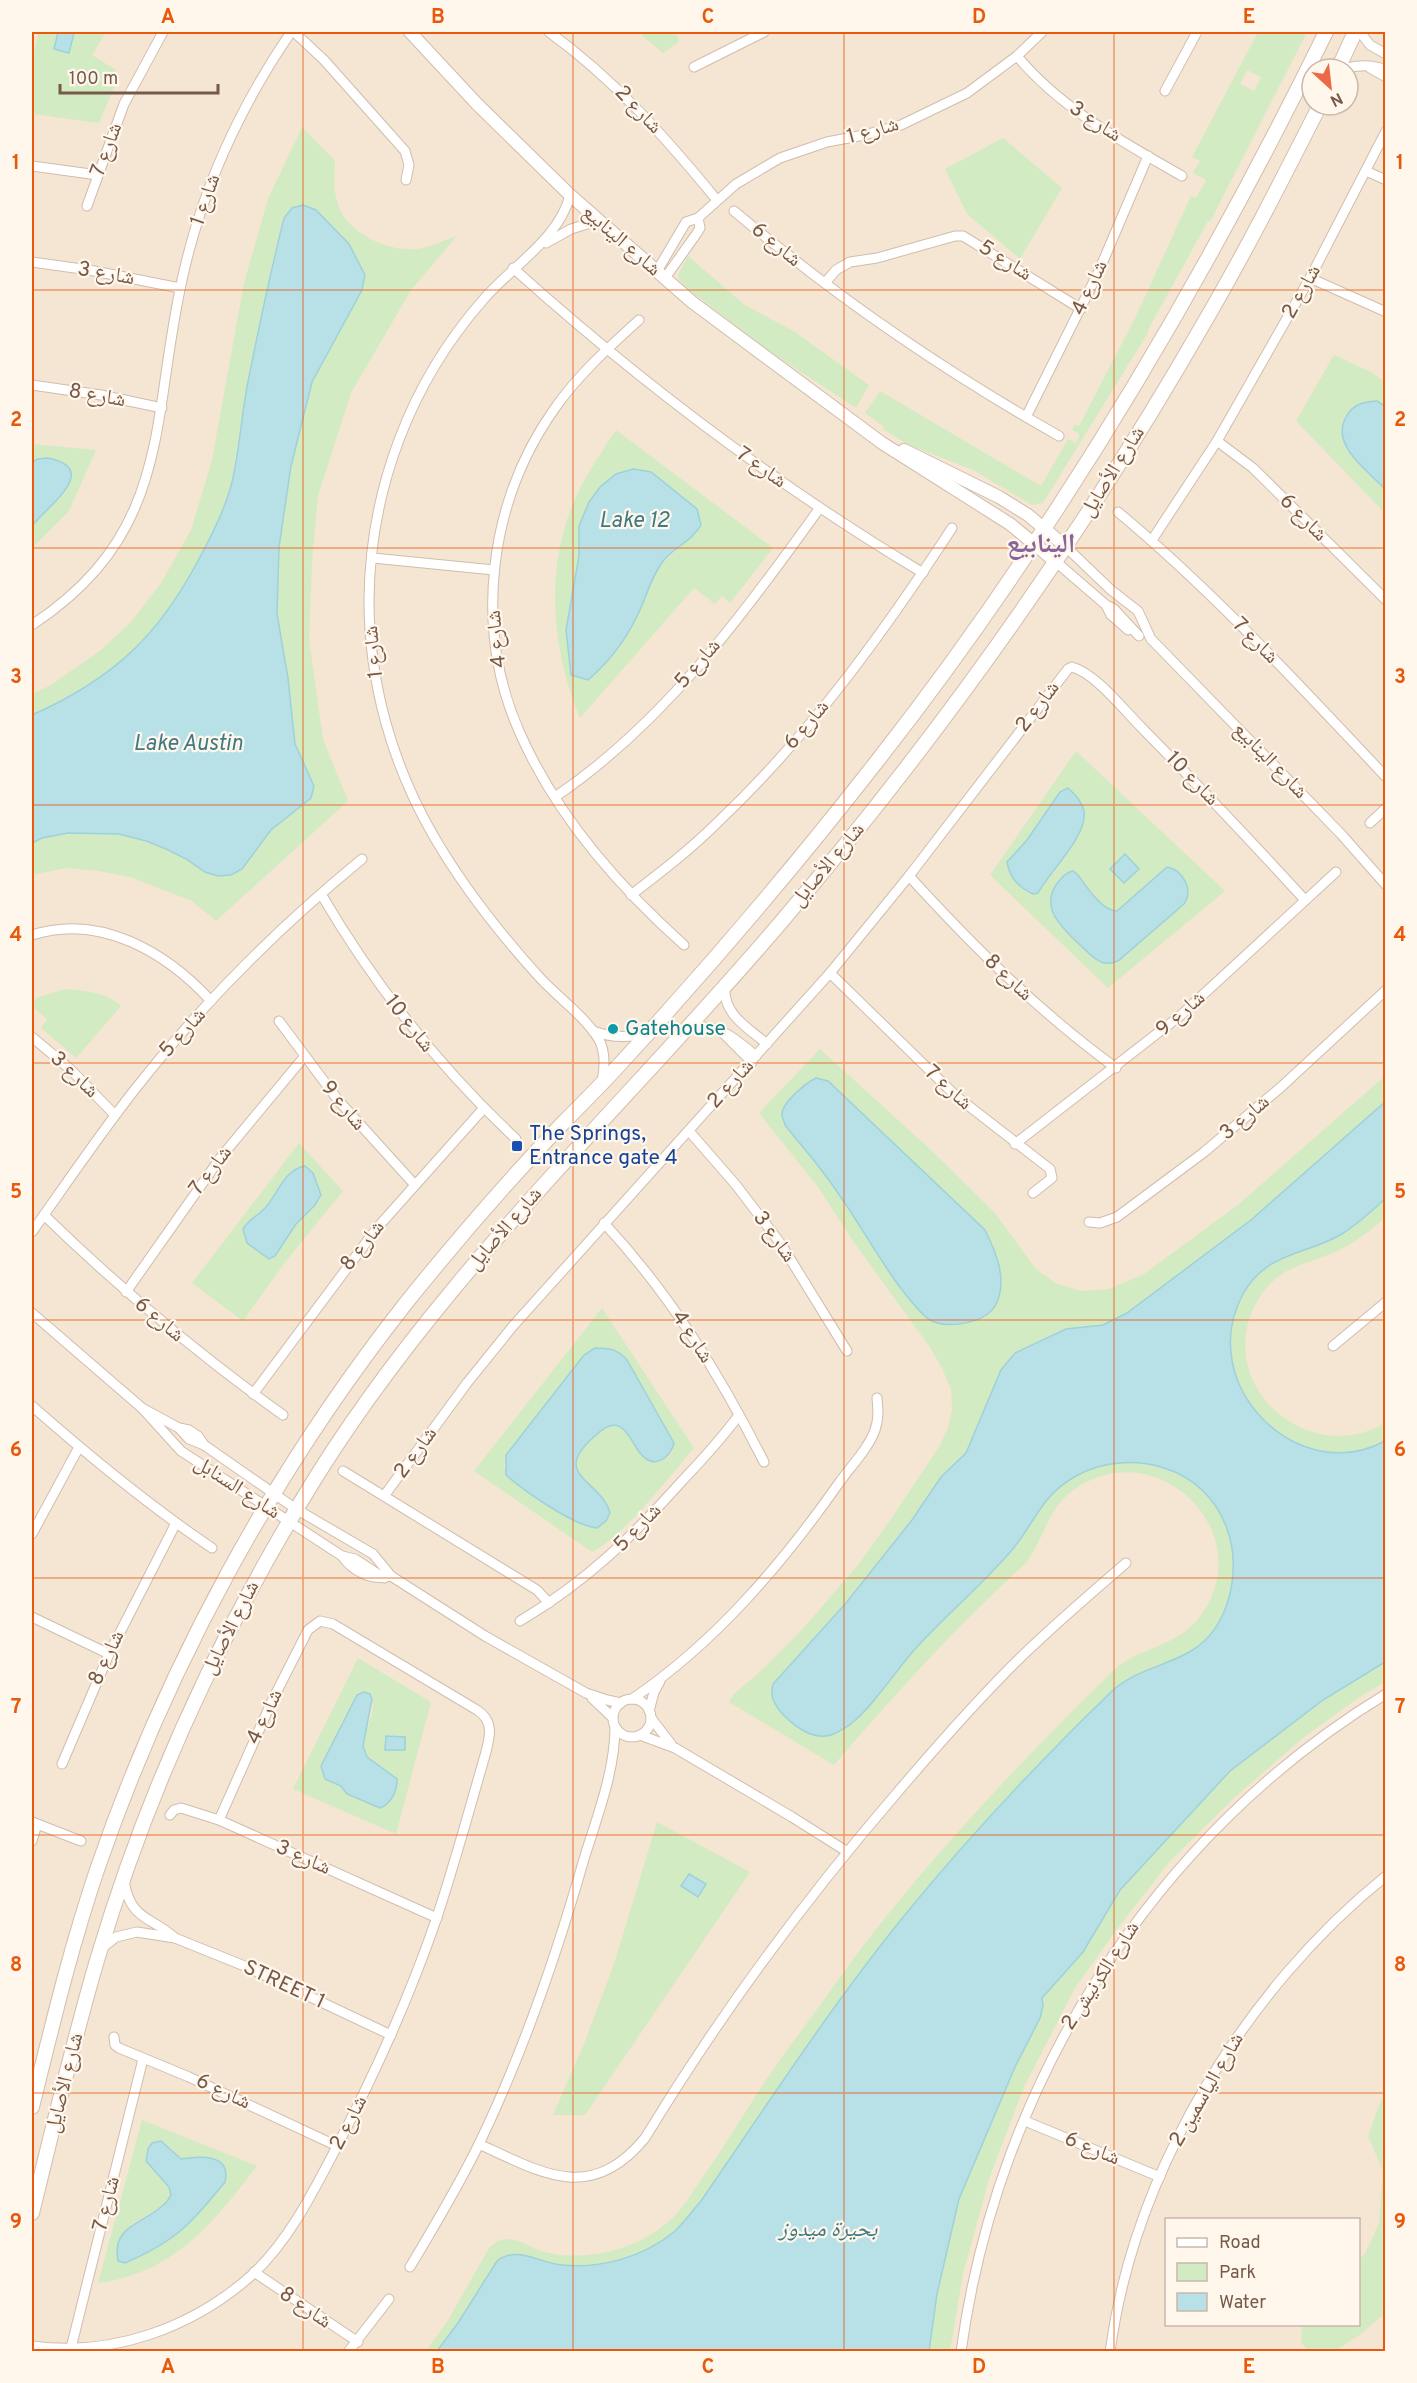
<svg xmlns="http://www.w3.org/2000/svg" width="1417" height="2383" viewBox="0 0 1417 2383" font-family="Overpass,'Noto Naskh Arabic',sans-serif">
<rect width="100%" height="100%" fill="#fdf3e5"/>
<!-- residential -->
<path fill="#f5e5d3" fill-rule="evenodd" d="M32,32h1353v2319h-1353zM1312,69h36v36h-36zM1166,2220h192v104h-192z"/>
<!-- green -->
<g fill="#d3ebc3" fill-rule="evenodd">
<path d="M38,32h68l-14,23 24,15 -5,10 5,3 -17,40 -67,-9v-51z"/>
<path d="M638,32h38l3,10 -16,11z"/>
<path d="M1258,32h49l-97,190 -2,-1 -60,109 1,1 -106,172 -11,2 -59,-35 -66,-26 -23,-14 -1,-4 -18,-13 15,-22 161,95 27,-47 8,4 4,-9 -8,-4 3,-6 4,2 58,-112 54,-118 5,2 10,-18 -13,-7 7,-12 -8,-4zM1247,70l14,7 -7,14 -14,-7z"/>
<path d="M302,127l33,34c-1,16 -2,30 4,46 10,27 50,45 78,42 13,-1 27,-9 40,-13l-46,54 -60,103 -33,103 -6,65 -3,78 14,100 25,62 -132,120 -24,-20 -62,-24 -32,-6 -32,-3 -34,7v-32c57,-26 124,-4 173,29l37,-4 29,-38 40,-32 3,-12 -19,-42 -7,-66 -11,-64 2,-67 12,-81 21,-84 50,-92 2,-14 -72,-68 -9,10 -11,46 -25,121 -16,100 -18,48 -30,58 -24,34 -39,39 -31,21 -57,30v-21l19,-9 50,-35 30,-28 30,-39 30,-53 21,-70 32,-177 24,-84z"/>
<path d="M1003,138l59,50 -42,71 -53,-45 -22,-45z"/>
<path d="M688,256l57,49 50,27 74,53 -13,23 -84,-55 -84,-64 -9,-9 -1,-5z"/>
<path d="M1334,355l37,17 14,10v24l-8,-5 -25,55 33,33v24l-89,-92z"/>
<path d="M616,430l157,118 -43,55 -8,-7 -7,8 -21,-16 -114,130c-28,-67 -35,-144 -8,-212 11,-27 28,-52 44,-76zM651,472l46,37v24l-32,27 -13,19 -13,34 -20,35 -31,32 -19,-36 -3,-14 13,-74v-17z"/>
<path d="M32,444l64,6 -27,61 -37,37v-22l22,-23 5,-42c-10,-2 -18,-4 -27,2z"/>
<path d="M1076,751l149,140 -117,97 -118,-113zM1068,788l11,11 5,14 -13,36 -28,35 -36,-22 20,-22 33,-48zM1171,867l14,14 -1,23 -60,53 -62,-29 -9,-14 25,-39c8,11 24,36 39,36l47,-42z"/>
<path d="M66,989c19,2 40,3 55,17l-45,52 -35,-30 6,-9 -15,-13v-4l6,-5z"/>
<path d="M820,1049l111,101 63,62 42,57 21,15 25,7 27,-2 35,-15 95,-70 146,-128v142c-12,10 -25,21 -40,29 -34,19 -64,14 -87,53 -48,81 48,170 127,123v259l-27,16 -55,40 -68,59 -65,64 -53,68 -42,59 -51,99 -34,89 -27,98 -13,77 -525,1 22,-30 42,-74c4,-4 10,-8 16,-9 14,-1 29,11 43,14 41,8 88,-3 120,-31 15,-12 25,-31 36,-47 30,-42 55,-88 86,-129 25,-33 48,-67 73,-100 77,-100 165,-192 255,-280 27,-19 60,-21 81,-48 64,-84 -43,-189 -127,-127 -25,19 -28,48 -46,72 -69,63 -131,131 -192,202l-105,-63 5,-8 28,-24 37,-37 59,-68 33,-46 48,-72 9,-19 4,-19 -1,-19 -9,-22 -13,-22 -76,-105 -35,-54 -59,-74z"/>
<path d="M299,1143l44,48 -57,70 -43,60 -51,-38zM284,1179l31,26 -19,19 -13,21 -36,-22c17,-13 26,-26 37,-44z"/>
<path d="M602,1308l92,140c-23,27 -72,90 -102,104l-118,-81zM584,1355l43,5 47,83 -2,10 -6,6c-11,-6 -23,-12 -33,-19 -6,-6 -8,-14 -17,-14 -10,-1 -18,6 -25,13 -24,24 -14,37 9,55l-96,-27 2,-12z"/>
<path d="M358,1658l73,44 -35,132 -103,-45zM370,1694c15,35 -38,46 22,81l-12,33 -33,-14 -6,-8z"/>
<path d="M657,1822l93,50 -165,243h-32l33,-76 29,-78z"/>
<path d="M1385,2097v216l-24,21 -26,17h-27l-7,-9 1,-17 56,-1 1,-65 6,-5 14,-31 4,-52 -15,-35 12,-33z"/>
<path d="M142,2120l115,46c-44,57 -82,107 -159,117zM170,2147l11,12 44,23c-34,42 -49,59 -100,81l-6,-19 4,-11 9,-9 30,-18 9,-11 -2,-8 -8,-9z"/>
</g>
<!-- water -->
<g fill="#b8e1e7" stroke="#9ed1d9" stroke-width="1.5">
<path d="M58,32l16,1 -5,20 -15,-4z"/>
<path d="M303,205l13,5 33,34 16,31 -3,15 -50,92 -21,84 -12,81 -2,67 11,64 7,66 19,42 -3,12 -40,32 -29,39 -11,6 -13,1 -13,-4 -19,-13 -20,-10 -20,-8 -27,-7 -51,-1 -26,5 -10,5v-128c81,-36 127,-79 168,-158 12,-22 24,-46 31,-71 8,-31 10,-67 16,-99 11,-56 23,-113 37,-169l8,-10z"/>
<path d="M1377,401l8,5v83c-17,-18 -55,-44 -39,-72 7,-13 17,-15 31,-16z"/>
<path d="M48,458c55,11 -3,50 -16,68v-63l5,-4z"/>
<path d="M633,469l18,3 46,37 4,16c-8,15 -26,22 -37,35 -13,16 -17,36 -26,54 -12,26 -29,48 -50,66l-17,-5 -5,-45 13,-74v-30l10,-24 11,-15 16,-13z"/>
<path d="M1068,788c7,7 14,13 16,23 4,25 -35,61 -46,82l-5,1c-15,-7 -23,-16 -26,-32l20,-22 33,-48z"/>
<path d="M1125,854l14,15 -15,14 -14,-14z"/>
<path d="M1167,867c16,3 27,23 17,37l-66,57c-5,2 -9,3 -14,2 -10,-2 -18,-13 -25,-19 -18,-17 -41,-38 -20,-63 4,-5 8,-9 14,-10l5,4c8,11 24,36 39,36z"/>
<path d="M816,1078l12,3 157,149c11,22 23,50 11,74 -9,19 -49,26 -66,16 -12,-8 -22,-23 -31,-34 -26,-36 -47,-76 -74,-111 -12,-17 -27,-33 -40,-50 0,-2 -3,-8 -3,-10 -1,-12 24,-32 34,-37z"/>
<path d="M1385,1102v97c-13,12 -27,25 -43,35 -35,21 -75,17 -99,60 -49,91 55,194 142,147v221l-62,38 -93,71 -110,119 -37,62 -41,46 1,8 -3,12 -25,49 -56,132 -22,95 -8,57h-492l21,-28 39,-62c20,-16 42,2 65,4 39,4 81,-8 112,-33 10,-9 18,-21 27,-31 66,-96 130,-195 203,-285 64,-79 134,-153 207,-224 23,-22 53,-25 80,-41 39,-23 51,-82 36,-122 -10,-29 -33,-52 -63,-61 -29,-9 -61,-7 -88,8 -35,19 -41,47 -64,74 -30,35 -65,64 -96,98 -20,22 -41,56 -64,75 -7,5 -18,13 -27,13 -16,2 -35,-13 -45,-25 -7,-9 -10,-16 -7,-27l73,-81 66,-83 29,-43 25,-24 35,-83 14,-17 51,-24 37,-4 24,-12 124,-93z"/>
<path d="M305,1166l8,7 8,22 -6,10 -19,19 -21,32 -6,3 -22,-16 -4,-14c5,-9 14,-13 21,-20 14,-14 19,-39 41,-43z"/>
<path d="M595,1348c15,0 22,1 32,12l47,83c-4,16 -21,27 -34,10 -12,-16 -18,-42 -44,-18 -48,41 5,44 14,78l-4,8 -9,7c-23,-2 -73,-37 -91,-53v-20l78,-100z"/>
<path d="M364,1692l6,2 2,5 -9,47 4,11 30,22c0,12 -5,24 -17,29l-33,-14 -6,-8 -16,-7 -4,-13 36,-71z"/>
<path d="M386,1736l19,1v13h-20z"/>
<path d="M689,1874l17,10 -8,13 -17,-11z"/>
<path d="M161,2141l20,18c17,-3 51,-6 44,23 -34,42 -49,59 -100,81l-7,-2c-7,-35 24,-37 44,-55 4,-3 7,-7 9,-11l-2,-8 -23,-26 2,-12 4,-6z"/>
</g>
<g fill="none" stroke-linecap="round" stroke-linejoin="round">
<!-- minor casing -->
<g stroke="#d1bdad" stroke-width="11">
<g id="minor">
<path d="M294,32l30,28 81,91 4,14 -3,15"/>
<path d="M549,32c65,47 117,106 167,167"/>
<path d="M1360,32l10,13 16,9"/>
<path d="M1017,56c44,53 106,86 165,120"/>
<path d="M694,67l70,-35"/>
<path d="M1370,68l16,9"/>
<path d="M1343,69c14,-4 29,-5 43,1"/>
<path d="M1165,91l32,-59"/>
<path d="M32,166l66,9"/>
<path d="M1366,171l20,9"/>
<path d="M570,195c-10,43 -59,72 -87,105 -73,83 -113,190 -114,300 0,83 23,164 64,235 30,52 68,100 108,144 17,18 44,38 57,59 8,13 7,29 4,44"/>
<path d="M87,206l37,-102 39,-72"/>
<path d="M734,211c101,85 210,160 325,225"/>
<path d="M546,243l25,-14 26,-8"/>
<path d="M32,262l57,8 91,18"/>
<path d="M513,268c128,115 263,217 410,305"/>
<path d="M657,271l29,-49 12,-4 38,-34 44,-26 47,-16 37,-7 37,-10 66,-32 50,-37 25,-24"/>
<path d="M665,278l32,-45 3,-5 -2,-10"/>
<path d="M1310,278l76,34"/>
<path d="M825,283l11,-13 14,-8 27,-4 78,-22h8l118,73"/>
<path d="M639,320c-30,27 -61,55 -84,88 -66,93 -82,218 -36,323 36,83 98,154 165,214"/>
<path d="M32,385l69,10 61,13"/>
<path d="M1026,417l72,-144 50,-117"/>
<path d="M1217,441l36,27 133,132"/>
<path d="M1118,512c96,80 182,174 268,265"/>
<path d="M1152,540l65,-99 93,-163 76,-147"/>
<path d="M1065,546l46,44 27,21 13,28 190,195 45,51"/>
<path d="M373,558l121,12"/>
<path d="M1055,561l51,44 8,4 25,27"/>
<path d="M1106,605l5,10 17,15"/>
<path d="M32,625c145,-96 117,-211 153,-358 20,-85 57,-163 106,-235"/>
<path d="M555,797c108,-73 189,-183 264,-288"/>
<path d="M1370,823l16,-15"/>
<path d="M909,876c64,70 130,136 207,192"/>
<path d="M321,894c54,92 117,172 195,245"/>
<path d="M631,895c30,-23 60,-46 87,-73 91,-86 166,-190 234,-294"/>
<path d="M32,935c68,-22 134,17 179,66"/>
<path d="M830,973l126,123 94,73 2,9 -19,15"/>
<path d="M725,985c-3,29 22,42 42,59"/>
<path d="M279,1021l59,79 76,84"/>
<path d="M688,1029c28,-8 48,10 68,27"/>
<path d="M593,1031c18,7 34,7 53,3"/>
<path d="M723,1033l29,29"/>
<path d="M32,1037l38,32 45,46"/>
<path d="M689,1131l47,54 45,59 66,107"/>
<path d="M1015,1144l166,-129 155,-143"/>
<path d="M44,1215c75,73 154,139 239,200"/>
<path d="M1089,1222l11,1 17,-6 86,-64 77,-65 106,-98"/>
<path d="M604,1223c66,71 116,152 160,239"/>
<path d="M32,1232c34,-48 67,-97 104,-144 66,-84 143,-161 226,-229"/>
<path d="M126,1292l95,-135 83,-100"/>
<path d="M32,1313l110,95 37,20 10,2 9,6 6,9"/>
<path d="M1333,1346l53,-44"/>
<path d="M253,1394l124,-166 107,-120"/>
<path d="M32,1406c57,50 116,99 180,142"/>
<path d="M142,1408l39,43 161,105c11,16 30,25 49,20"/>
<path d="M179,1428l10,11 15,6 92,64 77,45 18,22 94,60 101,57 21,7 14,3"/>
<path d="M343,1471l194,119 12,13"/>
<path d="M384,1496l83,-113 46,-57 317,-353 79,-97 159,-207 4,-2c23,6 52,43 69,60 56,57 110,114 164,173"/>
<path d="M32,1534l47,-87"/>
<path d="M342,1556l13,3 29,19"/>
<path d="M32,1617l77,37"/>
<path d="M520,1621c67,-40 111,-83 162,-140 20,-21 40,-43 57,-66"/>
<path d="M592,1698l21,20"/>
<path d="M632,1699c83,-56 150,-135 207,-216 12,-17 29,-34 36,-53 4,-11 3,-21 2,-32"/>
<circle cx="632" cy="1718" r="19"/>
<path d="M649,1711l5,-19 6,-11"/>
<path d="M651,1718l20,26"/>
<path d="M640,1735l35,13 117,69 54,34"/>
<path d="M62,1764l47,-110 67,-131"/>
<path d="M170,1815l4,-5 7,-2 38,12 218,98"/>
<path d="M32,1822l49,19"/>
<path d="M32,1841l5,-17"/>
<path d="M124,1880c6,41 27,36 51,58"/>
<path d="M101,1949l15,-12 21,-5 38,6 72,29 144,68"/>
<path d="M114,2037l1,8 4,3 70,29 148,69"/>
<path d="M1025,2121l135,56"/>
<path d="M479,2144c63,29 112,60 166,-6 74,-122 158,-236 251,-344 40,-47 81,-94 125,-137 34,-33 69,-63 105,-94"/>
<path d="M410,2267c24,-40 48,-80 69,-123 44,-91 77,-187 105,-285 13,-42 31,-88 31,-132"/>
<path d="M254,2272l104,70"/>
<path d="M32,2346c80,11 161,-18 221,-72 35,-33 58,-78 80,-120 40,-76 76,-155 104,-237 18,-54 33,-110 49,-165 4,-16 8,-31 -9,-42l-144,-86 -13,-3 -12,9 -36,71 -53,119"/>
<path d="M71,2348l72,-289"/>
<path d="M348,2352l41,-53"/>
<path d="M961,2352c36,-268 192,-517 425,-658"/>
<path d="M1110,2352c24,-180 135,-363 276,-476"/>
</g>
</g>
<!-- tertiary casing -->
<g stroke="#d1bdad" stroke-width="14">
<g id="tertiary">
<path d="M410,32l67,72 93,91 122,107 190,141 128,81 45,37"/>
<path d="M904,450l95,47 29,18 37,31"/>
</g>
</g>
<!-- secondary casing -->
<g stroke="#d4bdab" stroke-width="16">
<g id="secondary">
<path d="M1338,69l17,-37"/>
<path d="M32,2107c20,-81 39,-161 66,-240 70,-203 175,-395 308,-564 49,-61 101,-121 155,-178 20,-20 41,-41 60,-62 90,-98 176,-199 257,-303 177,-226 322,-471 448,-728"/>
<path d="M32,2213c21,-85 41,-172 66,-256 48,-161 117,-313 204,-457 129,-217 318,-388 480,-579 160,-188 304,-391 426,-605 40,-69 76,-140 112,-211"/>
</g>
</g>
<!-- minor -->
<use href="#minor" stroke="#fff" stroke-width="9"/>
<!-- tertiary -->
<use href="#tertiary" stroke="#fff" stroke-width="12"/>
<!-- secondary -->
<use href="#secondary" stroke="#fff" stroke-width="14"/>
</g>
<!-- grid -->
<path fill="none" stroke="#e8590c" stroke-width="1.5" stroke-opacity="0.55" d="M303,32v2320M573,32v2320M844,32v2320M1114,32v2320M32,290h1354M32,548h1354M32,805h1354M32,1063h1354M32,1320h1354M32,1578h1354M32,1835h1354M32,2093h1354"/>
<!-- markers -->
<circle fill="#0f9aa8" stroke="#fff7ec" stroke-width="2" cx="613" cy="1029" r="6"/>
<rect fill="#1a4fb4" stroke="#fff7ec" stroke-width="2" x="511" y="1140" width="12" height="12" rx="3"/>
<g text-anchor="middle" dominant-baseline="central" stroke-width="4.5" stroke-linejoin="round" paint-order="stroke">
<!-- street labels -->
<g font-size="21" fill="#775949" stroke="#fff7ec">
<text transform="translate(638 110) rotate(46)">شارع 2</text>
<text transform="translate(1095 122) rotate(33)">شارع 3</text>
<text transform="translate(873 131) rotate(-15)">شارع 1</text>
<text transform="translate(107 150) rotate(-70)">شارع 7</text>
<text transform="translate(206 200) rotate(-71)">شارع 1</text>
<text transform="translate(621 241) rotate(41)">شارع الينابيع</text>
<text transform="translate(776 245) rotate(39)">شارع 6</text>
<text transform="translate(1005 261) rotate(32)">شارع 5</text>
<text transform="translate(106 274) rotate(10)">شارع 3</text>
<text transform="translate(1090 288) rotate(-65)">شارع 4</text>
<text transform="translate(1302 292) rotate(-61)">شارع 2</text>
<text transform="translate(97 396) rotate(10)">شارع 8</text>
<text transform="translate(761 468) rotate(35)">شارع 7</text>
<text transform="translate(1113 472) rotate(-58)">شارع الأصايل</text>
<text transform="translate(1303 518) rotate(45)">شارع 6</text>
<text transform="translate(497 639) rotate(-96)">شارع 4</text>
<text transform="translate(1255 641) rotate(45)">شارع 7</text>
<text transform="translate(374 652) rotate(-96)">شارع 1</text>
<text transform="translate(698 664) rotate(-49)">شارع 5</text>
<text transform="translate(1038 707) rotate(-53)">شارع 2</text>
<text transform="translate(807 725) rotate(-50)">شارع 6</text>
<text transform="translate(1270 761) rotate(46)">شارع الينابيع</text>
<text transform="translate(1192 779) rotate(46)">شارع 10</text>
<text transform="translate(828 865) rotate(-50)">شارع الأصايل</text>
<text transform="translate(1008 978) rotate(43)">شارع 8</text>
<text transform="translate(1181 1014) rotate(-41)">شارع 9</text>
<text transform="translate(409 1024) rotate(52)">شارع 10</text>
<text transform="translate(183 1033) rotate(-48)">شارع 5</text>
<text transform="translate(74 1075) rotate(43)">شارع 3</text>
<text transform="translate(731 1084) rotate(-48)">شارع 2</text>
<text transform="translate(948 1088) rotate(42)">شارع 7</text>
<text transform="translate(343 1106) rotate(50)">شارع 9</text>
<text transform="translate(1245 1118) rotate(-40)">شارع 3</text>
<text transform="translate(211 1171) rotate(-53)">شارع 7</text>
<text transform="translate(505 1229) rotate(-49)">شارع الأصايل</text>
<text transform="translate(774 1237) rotate(54)">شارع 3</text>
<text transform="translate(363 1246) rotate(-52)">شارع 8</text>
<text transform="translate(159 1320) rotate(40)">شارع 6</text>
<text transform="translate(692 1337) rotate(57)">شارع 4</text>
<text transform="translate(416 1453) rotate(-54)">شارع 2</text>
<text transform="translate(237 1488) rotate(33)">شارع السنابل</text>
<text transform="translate(638 1528) rotate(-46)">شارع 5</text>
<text transform="translate(231 1628) rotate(-63)">شارع الأصايل</text>
<text transform="translate(107 1658) rotate(-65)">شارع 8</text>
<text transform="translate(265 1717) rotate(-65)">شارع 4</text>
<text transform="translate(303 1858) rotate(24)">شارع 3</text>
<text transform="translate(1101 1976) rotate(-57)">شارع الكرنيش 2</text>
<text transform="translate(284 1985) rotate(25)">STREET 1</text>
<text transform="translate(65 2083) rotate(-76)">شارع الأصايل</text>
<text transform="translate(1207 2090) rotate(-60)">شارع الياسمين 2</text>
<text transform="translate(223 2092) rotate(25)">شارع 6</text>
<text transform="translate(349 2123) rotate(-63)">شارع 2</text>
<text transform="translate(1092 2149) rotate(22)">شارع 6</text>
<text transform="translate(107 2204) rotate(-76)">شارع 7</text>
<text transform="translate(305 2308) rotate(34)">شارع 8</text>
</g>
<!-- culture labels -->
<g font-size="21" fill="#0d838f" stroke="#fff7ec" text-anchor="start">
<text x="625" y="1029">Gatehouse</text>
</g>
<!-- transit labels -->
<g font-size="21" fill="#164399" stroke="#fff7ec" text-anchor="start">
<text x="529" y="1134">The Springs,<tspan x="529" dy="24">Entrance gate 4</tspan></text>
</g>
<!-- water labels -->
<g font-size="22" font-style="italic" fill="#3f7983" stroke="#fff7ec">
<text x="634" y="521">Lake 12</text>
<text x="188" y="744">Lake Austin</text>
<text x="828" y="2230">بحيرة ميدوز</text>
</g>
<!-- district labels -->
<g font-size="27" font-weight="bold" fill="#88649b" stroke="#fff7ec">
<text x="1041" y="545">الينابيع</text>
</g>
</g>
<!-- border -->
<rect width="1417" height="2383" fill="none" stroke="#fff7ec" stroke-width="66"/>
<!-- legend -->
<rect x="1165" y="2218" width="195" height="108" fill="#fff7ec" stroke="#c9b8ab" stroke-width="1.5"/>
<rect x="1177" y="2238" width="30" height="9" fill="#ffffff" stroke="#c9b8ab" stroke-width="1.5"/>
<text x="1219" y="2248" font-size="18" fill="#775949">Road</text>
<rect x="1177" y="2263" width="30" height="18" fill="#d3ebc3" stroke="#c9b8ab" stroke-width="1.5"/>
<text x="1219" y="2278" font-size="18" fill="#775949">Park</text>
<rect x="1177" y="2293" width="30" height="18" fill="#b8e1e7" stroke="#c9b8ab" stroke-width="1.5"/>
<text x="1219" y="2308" font-size="18" fill="#775949">Water</text>
<!-- north arrow -->
<g transform="translate(1330 87) rotate(153)"><circle r="28" fill="#fff7ec" stroke="#c9b8ab" stroke-width="1.5"/>
<path d="M0-4.5L10 22L0 15L-10 22Z" fill="#eb6946"/>
<text y="-9" font-size="16" font-weight="bold" text-anchor="middle" fill="#775949">N</text>
</g>
<!-- scale -->
<path d="M60 84v9h158v-9" fill="none" stroke="#775949" stroke-width="3"/>
<text x="69" y="84" font-size="18" fill="#775949" stroke="#fff7ec" stroke-width="4.5" paint-order="stroke">100 m</text>
<rect x="33" y="33" width="1351" height="2317" fill="none" stroke="#e8590c" stroke-width="2"/>
<g font-size="20" text-anchor="middle" font-weight="bold" fill="#e8590c">
<text x="168" y="23">A</text>
<text x="438" y="23">B</text>
<text x="708" y="23">C</text>
<text x="979" y="23">D</text>
<text x="1249" y="23">E</text>
<text x="16" y="169">1</text>
<text x="1400" y="169">1</text>
<text x="16" y="426">2</text>
<text x="1400" y="426">2</text>
<text x="16" y="683">3</text>
<text x="1400" y="683">3</text>
<text x="16" y="941">4</text>
<text x="1400" y="941">4</text>
<text x="16" y="1198">5</text>
<text x="1400" y="1198">5</text>
<text x="16" y="1456">6</text>
<text x="1400" y="1456">6</text>
<text x="16" y="1713">7</text>
<text x="1400" y="1713">7</text>
<text x="16" y="1971">8</text>
<text x="1400" y="1971">8</text>
<text x="16" y="2228">9</text>
<text x="1400" y="2228">9</text>
<text x="168" y="2373">A</text>
<text x="438" y="2373">B</text>
<text x="708" y="2373">C</text>
<text x="979" y="2373">D</text>
<text x="1249" y="2373">E</text>
</g>
</svg>
